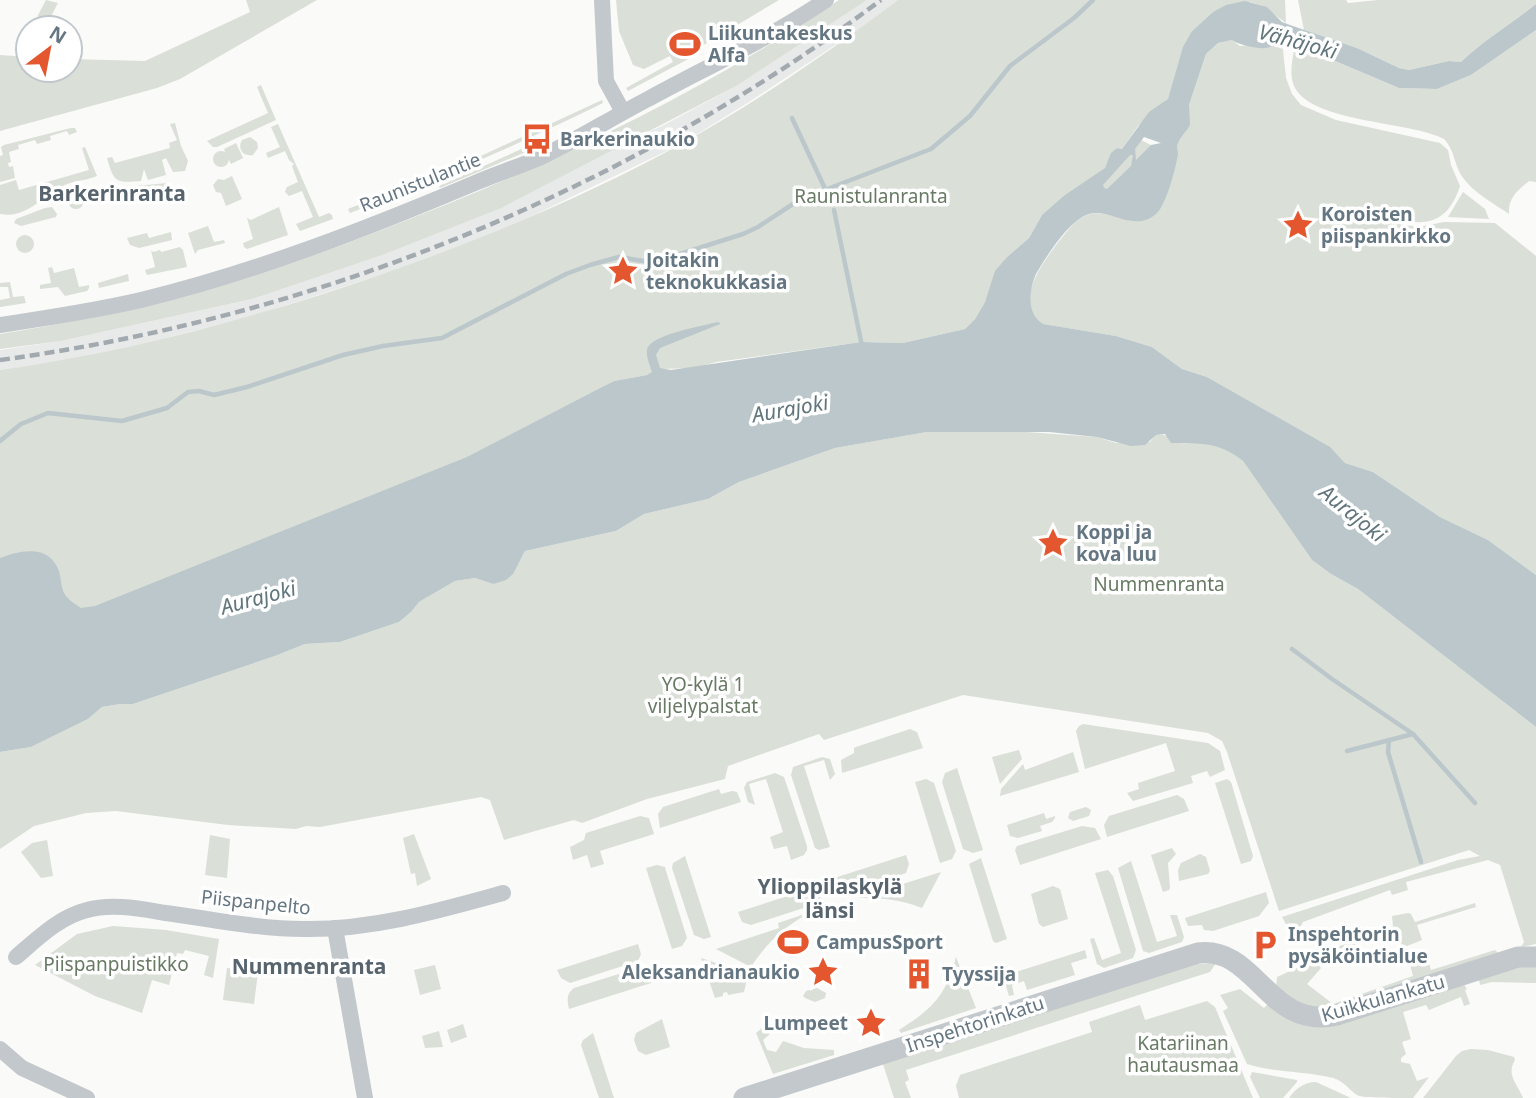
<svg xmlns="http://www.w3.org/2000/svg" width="1536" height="1098" viewBox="0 0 1536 1098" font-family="'Noto Sans',sans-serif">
<rect width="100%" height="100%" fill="#fafaf8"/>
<!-- built -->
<path fill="#e8e9e9" d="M867,0h31l-37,28 -112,74 -68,42 -176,85 -112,42 -137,44 -110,28 -85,19 -61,8v-20l61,-9 191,-42 410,-173 76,-41z"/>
<!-- green -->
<g fill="#dadfd7">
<path d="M46,0l12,3 -13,25h-10l3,-13z"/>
<path d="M246,0h71l-137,79 -23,9 -157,43v-76l28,2v13h42v-11l75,2 105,-49z"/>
<path d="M616,0h163l-89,53 2,4 -64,34 -2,-3 47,-26 -3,-6 -26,13 -11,-4 -14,-34z"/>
<path d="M839,0h28l-129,85 -237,123 -119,47 -130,44 -191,42 -61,8v-15c61,-10 121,-21 181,-37 92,-24 182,-59 269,-94 136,-55 267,-121 389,-203z"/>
<path d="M898,0h387l1,23 -23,-17 -13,-4 -37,10 -21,19 -24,68 -30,27 -16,23 -5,-1 -5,5 -7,15 -63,47 -13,23 -22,19 -11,14 -11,31 -10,17 -10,10 -62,14 -42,-1 -145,20 -21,6 -35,1 -13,6 -33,6 -144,85 -309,142 -161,15v-253c109,-15 215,-42 320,-75 124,-40 246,-88 361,-151 76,-42 148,-92 217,-144z"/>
<path d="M1298,0h48l2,3 30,-3h158v4c-25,20 -52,36 -75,58l-12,-1 -40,9 -10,-2 -42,-20 -53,-18z"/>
<path d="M1536,30v152l-7,-1c-12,10 -21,17 -20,33 -16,-11 -37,-22 -48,-39 -7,-12 -7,-26 -17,-36 -35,-18 -129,-16 -149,-51 -7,-13 -2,-30 0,-44l104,44 38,1 34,-14z"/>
<path d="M1232,40l8,6 42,-5 4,37 6,16 9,11 35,15 104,23 8,7 3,15 9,21c-12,37 -34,42 -69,31l-2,2 2,4 28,4 25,-5 51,1 41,33v319l-48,-35 -48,-23 -67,-45 -28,-9 -16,-16 -122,-70 -25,-8 -30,-22 -36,-11 -74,-12c-29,-20 -1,-59 14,-79 9,-11 18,-25 31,-30 14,-6 35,6 52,6l10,-21 -5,-6h-33l-11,-6c12,-18 29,-31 41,-48l10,5 -2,3 29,5v-11h-5l16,-37 17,-51 12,-11z"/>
<path d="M261,85l15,35 -59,27h-4l-6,-6 61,-28 -11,-26z"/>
<path d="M602,100l1,3c-83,41 -167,77 -253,110l-2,-4 122,-48z"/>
<path d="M175,123l6,23 7,15 -3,10 -12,1 -7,-14 -4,2 4,15 -18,5 -4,-11 -3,12c-25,2 -27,2 -34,-23l5,-1 3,6 55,-15 -1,-5 8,-3 -7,-16z"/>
<path d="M278,124l41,93 10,-4 3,2 1,4 -33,12 -4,-7 17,-7 -11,-26 -13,5 -4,-4 2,-5 11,-5 -6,-16 2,-2 -5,-4 -4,-9 -17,7 -2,-5 14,-6 -9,-20z"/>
<path d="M71,128h4l2,4 -8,3 -2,-4 -17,5 1,4 -14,4 -2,-4 -17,5 1,4 -10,3 2,10 -3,1 1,4 4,-1 2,12 -15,4v-26l3,-1 -2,-8 3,-2z"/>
<path d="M250,137l7,5 1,6 -5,7c-10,2 -16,-6 -11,-15z"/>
<path d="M236,143l7,15 -12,6 -7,-15z"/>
<path d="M85,147l12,29c-9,4 -18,4 -27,7 -24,8 -42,37 -70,31v-29l16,-5 3,10 70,-20 -7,-22z"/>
<path d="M526,147l2,4 -88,37 -1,-2z"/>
<circle cx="221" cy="159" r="8"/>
<path d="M232,176l10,23 -16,7 -5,-13 -5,-1 -3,-7 5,-6 6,1z"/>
<path d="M167,183l2,2 -2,3 -49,14h-5l-4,-6v-5l5,-3z"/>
<path d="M1463,192l22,17 4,10 -41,-2z"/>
<circle cx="76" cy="201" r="8"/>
<path d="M52,207l5,7 -1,3 -35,9 -7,-3 2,-4 29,-11z"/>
<path d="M279,207l9,28 -41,14 -3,-2 -1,-4 10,-4 -6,-21 4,2z"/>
<path d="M208,226l6,16 10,-2 1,3 -27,7 -3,4 -7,-21z"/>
<path d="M171,232l1,8 -33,8 -9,-3 -3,-7 20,-5 2,5z"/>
<circle cx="25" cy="244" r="9"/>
<path d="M180,247l3,3 4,17 -40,8 -2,-5 10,-3 -4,-17 2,2 7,-2 1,2z"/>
<path d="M52,267l2,6 20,-5 5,19 10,-2v3l-2,3 -22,5 -7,-9 -18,2v-4l11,-2 -3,-15z"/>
<path d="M128,274l1,7 -30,7 -1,-5z"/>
<path d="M10,282l3,15 11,-1 2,7 -26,4v-7l10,-2 -2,-11h-8v-4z"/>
<path d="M1011,431l86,6 19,6 34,-1 5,-7c15,-2 15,6 26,8 5,1 12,-1 17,-1 18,1 31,7 45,19l69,99 19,14 27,15 178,138v217l-15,3 3,-5 -24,-77 -12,-5 -82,22 2,8 -16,5 -2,-5 -87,32 -2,4 -5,1v-3l-9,2 -5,-9 176,-57 22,-4 -11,-6 -190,61 -52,-159 -5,-11 -14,-8 -245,-38 -139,45 -5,-6 -91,32 -3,13 -78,20 -65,24 -8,-3 -70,20 -14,-40 -9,-3 -161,30 -14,-1 -10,3 -68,-4 -112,-14 -30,2 -52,13 -34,23v-97l31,-5 57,-28 14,-12 18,-3h13l142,-48 30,-12 35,-2 59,-20 12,-10 8,-10 36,-21 20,-3 18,6 25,-20 7,-13 91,-20 28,-17 64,-15 31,-17 96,-34 92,-16z"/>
<path d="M1083,724l125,19 12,8 5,19 -15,7 -3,-6 -16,5 2,7 -60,18 -6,-8 12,-4 -1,-6 37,-12 -9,-28 -81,26 -9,-38 3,-5z"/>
<path d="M910,729l7,3 6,16 -81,25 -1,-13 13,-7v-5l2,-1z"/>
<path d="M1019,750l3,9 -22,25 -8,-27z"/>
<path d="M1073,752l6,20 -79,24 1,-7 22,-25 2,6z"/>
<path d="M822,757l8,2 5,15 -5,6 -6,-20 -20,6 26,81 -11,3 -4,-2 -24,-73 2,-8z"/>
<path d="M957,768l26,82 -10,3 -10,-4 -21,-67 3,-9z"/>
<path d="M775,773l9,4 23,69v4l-3,5 -13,5 -4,-14 -13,3 -4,-12 13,-5 -17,-53 -17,5 6,21 -7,-3 -4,-14 3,-6z"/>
<path d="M926,779l8,4 22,68 -4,8 -12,4 -25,-81z"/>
<path d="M1227,779l4,3 22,74 -2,5 -10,3 -26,-81z"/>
<path d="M719,789l2,5 11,-3 5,1 4,10 -81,26 -2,-14 5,-7z"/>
<path d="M1177,795l7,4 5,12 -82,26 -3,-12 5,-9z"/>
<path d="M1086,807l5,3 -2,6 -16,5 -5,-3 2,-6z"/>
<path d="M1044,813l2,6 9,-3v2l-3,4 -12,4 2,5 -24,7 -8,-2 -3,-11z"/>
<path d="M640,816l9,2 5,16 -54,17 4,13 -13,4 -4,-13 -14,5 -3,-13 14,-7 2,-7z"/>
<path d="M1082,826l13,2 6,11 -81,26 -5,-15 2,-4z"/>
<path d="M414,834l17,45 -14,7 -2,-13 -4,1 -8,-36z"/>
<path d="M210,835l20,4 -3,39 -22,-3z"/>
<path d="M47,840l6,36 -12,2 -20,-26 11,-9z"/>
<path d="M1172,848l4,6 -8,9 2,25 -1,2 -6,2 -12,-37z"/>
<path d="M1200,854l6,3 4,14 -2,3 -29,7 -1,-11 3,-7z"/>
<path d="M906,855l3,9 -3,9 -67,23 -10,-3 -4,-12z"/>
<path d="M685,856l26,81 -7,2 -10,-4 -22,-67 1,-5z"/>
<path d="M981,858l26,81 -11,4 -3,-2 -24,-77z"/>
<path d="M1131,861l26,81 20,-6 -7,-21h7l7,22 -2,5 -33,11 -6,-2 -25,-83z"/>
<path d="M657,865l8,2 1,4 21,67 -5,8 -10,3 -26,-81z"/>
<path d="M1108,870l5,6 23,74 -3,8 -29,10 -7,-4 -7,-25 4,-1 8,22 19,-7 -26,-80z"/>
<path d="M941,872l-19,36c-22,-9 -40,-10 -64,-10z"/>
<path d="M819,886l2,14 -5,4 -65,21 -9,-3 -4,-10z"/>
<path d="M1053,886l7,3 8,30 -25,8 -4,-3 -8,-30z"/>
<path d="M1266,892l3,11 -10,13 -46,15 -9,-1 -2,-5 -14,1 -3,-8z"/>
<path d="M1475,903l1,4 -59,18 5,15 -15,6 -7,-2 -5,-13 -65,22 -1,-3 64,-24 -1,-10 16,-3 3,1 4,8z"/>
<path d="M802,915v2c-21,13 -37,28 -51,50l-35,-18 63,-21 -1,-5z"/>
<path d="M113,926l53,4 53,9 -6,39 -9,-3 5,-19 -24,-6 -2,4 -6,-1 -8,32 -17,-5 -10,33 -47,-17 -60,-31 42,-31z"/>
<path d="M638,944l3,10 -2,5 -4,3 -65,21 -9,-5 -4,-8z"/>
<path d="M1085,950l2,8 -16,5 4,12 -48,15 -3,-9 -12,4 2,10 -5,1 -6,-20z"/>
<path d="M1495,950l3,3 -153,51 -38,5 -31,-22 1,-10 37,-17 7,8 -14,16 26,20 80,-28 -4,-15 9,-6 8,-1 5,16z"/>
<path d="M956,957l20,51 -75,25 -2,-3c33,-21 47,-34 57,-73z"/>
<path d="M701,958l42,14 4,6 -3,14 -16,3 -1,-3 -4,1v3l-8,2z"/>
<path d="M1216,963l-6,9 -304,98 3,10 -4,2 6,16h-17l-12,-37 304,-97z"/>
<path d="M435,965l6,24 -21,6 -6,-25z"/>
<path d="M1536,966v17l-44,-1 -12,3 -1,-5 35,-13z"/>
<path d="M227,968l31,4 -4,32 -31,-4z"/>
<path d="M638,968l9,4 4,11 -82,26c-2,-9 -3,-15 5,-21z"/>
<path d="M1463,983l4,6 -2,1 5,14 -6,2 -3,-9 -32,13 -3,-5 -23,7 8,27 -9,3 4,12 -5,4v4l9,2 7,17 12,-4 -16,21c-13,0 -43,0 -54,-2 -10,-5 -14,-15 -26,-18 -28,-7 -58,-5 -86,-14l-24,-53 5,-3 -8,-13 20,-6 24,19 4,-4c19,16 33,24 58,23z"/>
<path d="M817,988l9,5 -1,5 -10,4 -10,-4 -2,-2 3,-5z"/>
<path d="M1207,1001l8,6 38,91h-294l-3,-12 4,-11 132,-43 -3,-10 51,-17 5,15z"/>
<path d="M662,1019l8,28 -24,8 -8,-4 -4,-11 2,-7z"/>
<path d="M463,1024l4,13 -16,6 -4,-13z"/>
<path d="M762,1028l8,6 -7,6 4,10 9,2 7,-11 21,7 30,2v5l-61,19 -17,-41z"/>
<path d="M439,1031l4,16 -18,1 -3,-12z"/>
<path d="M593,1033l21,65h-15l-18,-53 2,-5z"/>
<path d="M1471,1049l17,1 26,7 1,3c-9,15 2,23 8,38h-100l33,-42 6,-5z"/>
<path d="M1252,1072l45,8v2l-14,16h-23l-10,-21z"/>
<path d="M1316,1082l35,16h-62c6,-9 15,-16 27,-16z"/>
</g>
<!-- water -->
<path fill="#bbc7cb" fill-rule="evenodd" d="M1245,1l22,6 15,15 8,3 67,23 42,20 10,2 40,-9 12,1c23,-22 50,-38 75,-58v26l-65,45 -34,14 -38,-1 -104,-44 -13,-3c-6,2 -10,6 -16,7 -8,1 -27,-3 -34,-8l-14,3 -12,11 -17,51 1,20c-3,6 -10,12 -12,18 -1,3 0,7 0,11 -2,13 -12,52 -22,60 -23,19 -47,-6 -67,0 -20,6 -43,43 -53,60 -7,16 -10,40 7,50l73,12 36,11 30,22 25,8 123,70 15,16 28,9 67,45 48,23 48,35v152l-178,-138 -27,-15 -19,-14 -69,-99c-23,-19 -43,-18 -72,-18l-6,-9 -9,1 -11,10 -14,1 -34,-9 -48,-5h-122l-92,16 -96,34 -31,17 -64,15 -28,17 -91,20 -12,23 -7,6 -13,4 -18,-6 -20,3 -36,21 -8,10 -12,10 -59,20 -35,2 -30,12 -142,48h-13l-18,3 -14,12 -57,28 -31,5v-194c21,-8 49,-14 59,13 2,7 2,16 5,22 4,7 11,11 17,15l14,-2 372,-149 147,-76 33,-6 5,-3c-2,-6 -6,-15 -5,-22 2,-15 52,-23 66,-27l6,-1 1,2 -60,24 -4,7 4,13 11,2 190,-28 42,1 62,-14 10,-10 10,-17 10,-31 12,-14 22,-19 13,-23 23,-20 40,-27 6,-15 6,-5 5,1 27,-37 19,-13 15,-52 9,-16 21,-19 13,-7zM1144,137l17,6 -10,2 -15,15 -1,-11zM1130,155h3l-2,11 -24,23 -3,-1 -1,-3z"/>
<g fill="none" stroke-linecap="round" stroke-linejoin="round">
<!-- stream -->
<g stroke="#bbc7cb" stroke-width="4.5">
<path d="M792,118l36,77"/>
<path d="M834,210l28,136"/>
<path d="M0,441l21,-17 27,-11 74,8 45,-13 21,-16 11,-1 15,4 33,-8 96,-32 40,-9 59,-8 124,-64 24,-9 29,-8 30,5 12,-2 82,-26 15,-7 41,-27 132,-51 39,-33 40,-50 64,-48 19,-18"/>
<path d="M1292,649l40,30 81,55 62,69"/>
<path d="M1389,740l-1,12 33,110"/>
<path d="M1347,751l66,-17"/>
</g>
<!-- minor -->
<g stroke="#c3c8cc" stroke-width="16">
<path d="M602,0l4,81 17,31"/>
<path d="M0,325c47,-7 94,-14 141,-25 115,-28 225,-71 334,-117 21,-9 43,-16 64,-25 38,-18 74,-41 111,-60 59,-32 120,-60 176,-98"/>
<path d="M335,928l30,170"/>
<path d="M16,957c21,-18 43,-40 71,-47 25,-7 54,-1 79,3 45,6 92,16 138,16 68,1 134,-18 199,-36"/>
<path d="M0,1049l22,19 65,30"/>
</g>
<!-- tertiary -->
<path stroke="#c3c8cc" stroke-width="21" d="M744,1098l454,-145c59,-7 70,78 139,62l181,-58h18"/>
<!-- rail -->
<path stroke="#a2aab0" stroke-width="4.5" stroke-dasharray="10 5" stroke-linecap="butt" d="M0,360c316,-43 625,-168 881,-360"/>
</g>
<!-- icons -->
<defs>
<g id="stadium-bare" transform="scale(2.415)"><path d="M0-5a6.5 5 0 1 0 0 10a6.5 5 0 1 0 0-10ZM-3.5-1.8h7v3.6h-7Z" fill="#e4572e" stroke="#fff" stroke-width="2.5" paint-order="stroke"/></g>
<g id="bus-bare" transform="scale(2.415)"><path d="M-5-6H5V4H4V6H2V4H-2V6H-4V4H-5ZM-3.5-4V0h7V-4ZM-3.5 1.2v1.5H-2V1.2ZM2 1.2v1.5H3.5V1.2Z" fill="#e4572e" stroke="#fff" stroke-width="2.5" paint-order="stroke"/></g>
<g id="sight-bare" transform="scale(2.415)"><path d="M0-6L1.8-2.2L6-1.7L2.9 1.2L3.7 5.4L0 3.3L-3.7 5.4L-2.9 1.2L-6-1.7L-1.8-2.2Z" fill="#e4572e" stroke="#fff" stroke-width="2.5" paint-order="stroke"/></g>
<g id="parking-bare" transform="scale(2.415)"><path d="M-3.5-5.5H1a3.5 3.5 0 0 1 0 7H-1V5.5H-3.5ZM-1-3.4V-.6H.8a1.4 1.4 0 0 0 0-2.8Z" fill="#e4572e" stroke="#fff" stroke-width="2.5" paint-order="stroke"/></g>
<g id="building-bare" transform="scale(2.415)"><path d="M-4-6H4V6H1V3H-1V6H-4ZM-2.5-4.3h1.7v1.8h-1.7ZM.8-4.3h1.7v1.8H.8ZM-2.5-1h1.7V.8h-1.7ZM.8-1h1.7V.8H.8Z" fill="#e4572e" stroke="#fff" stroke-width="2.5" paint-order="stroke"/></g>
</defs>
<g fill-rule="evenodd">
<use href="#stadium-bare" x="685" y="44"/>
<use href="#bus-bare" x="537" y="139"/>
<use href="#sight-bare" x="1298" y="225"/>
<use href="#sight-bare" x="623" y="271"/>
<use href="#sight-bare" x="1053" y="543"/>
<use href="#stadium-bare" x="793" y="942"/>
<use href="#parking-bare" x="1265" y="945"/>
<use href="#sight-bare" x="823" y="972"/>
<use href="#building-bare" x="919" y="974"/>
<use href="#sight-bare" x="871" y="1023"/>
</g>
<g text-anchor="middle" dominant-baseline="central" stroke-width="7" stroke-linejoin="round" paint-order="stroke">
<!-- poi labels -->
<g font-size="19" font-weight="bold" fill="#657683" stroke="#fff" text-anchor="start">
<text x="708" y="33">Liikuntakeskus<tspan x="708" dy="22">Alfa</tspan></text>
<text x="560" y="139">Barkerinaukio</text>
<text x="1321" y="214">Koroisten<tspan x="1321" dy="22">piispankirkko</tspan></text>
<text x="646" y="260">Joitakin<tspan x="646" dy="22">teknokukkasia</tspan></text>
<text x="1076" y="532">Koppi ja<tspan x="1076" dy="22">kova luu</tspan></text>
<text x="1288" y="934">Inspehtorin<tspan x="1288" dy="22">pysäköintialue</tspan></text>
<text x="816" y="942">CampusSport</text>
<text x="800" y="972" text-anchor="end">Aleksandrianaukio</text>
<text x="942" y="974">Tyyssija</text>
<text x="848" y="1023" text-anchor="end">Lumpeet</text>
</g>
<!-- street labels -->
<g font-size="19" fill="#657683" stroke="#fff">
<text transform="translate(420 182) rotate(-22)">Raunistulantie</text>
<text transform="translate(256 902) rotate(6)">Piispanpelto</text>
<text transform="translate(1383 998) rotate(-16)">Kuikkulankatu</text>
<text transform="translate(975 1024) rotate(-18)">Inspehtorinkatu</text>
</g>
<!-- park labels -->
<g font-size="19" fill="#687a64" stroke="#fff">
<text x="871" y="196">Raunistulanranta</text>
<text x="1159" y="584">Nummenranta</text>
<text x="703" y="684">YO-kylä 1<tspan x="703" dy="22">viljelypalstat</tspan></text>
<text x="116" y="964">Piispanpuistikko</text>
<text x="1183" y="1043">Katariinan<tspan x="1183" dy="22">hautausmaa</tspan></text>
</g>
<!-- water labels -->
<g font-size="21" font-style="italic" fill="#60757c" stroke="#fff">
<text transform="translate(1298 41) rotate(15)">Vähäjoki</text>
<text transform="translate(790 408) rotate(-10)">Aurajoki</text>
<text transform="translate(1353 513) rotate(39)">Aurajoki</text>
<text transform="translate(258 597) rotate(-15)">Aurajoki</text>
</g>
<!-- neighbourhood labels -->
<g font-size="21" font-weight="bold" fill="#57646e" stroke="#fff">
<text x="112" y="193">Barkerinranta</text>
<text x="830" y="886">Ylioppilaskylä<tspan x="830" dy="24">länsi</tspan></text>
<text x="309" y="966">Nummenranta</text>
</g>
</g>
<!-- north arrow -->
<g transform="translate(49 49) rotate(32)"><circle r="33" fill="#ffffff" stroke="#c1c8cd" stroke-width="2"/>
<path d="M0-5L12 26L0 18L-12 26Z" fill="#e4572e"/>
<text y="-10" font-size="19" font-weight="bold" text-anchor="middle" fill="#657683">N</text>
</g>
</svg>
